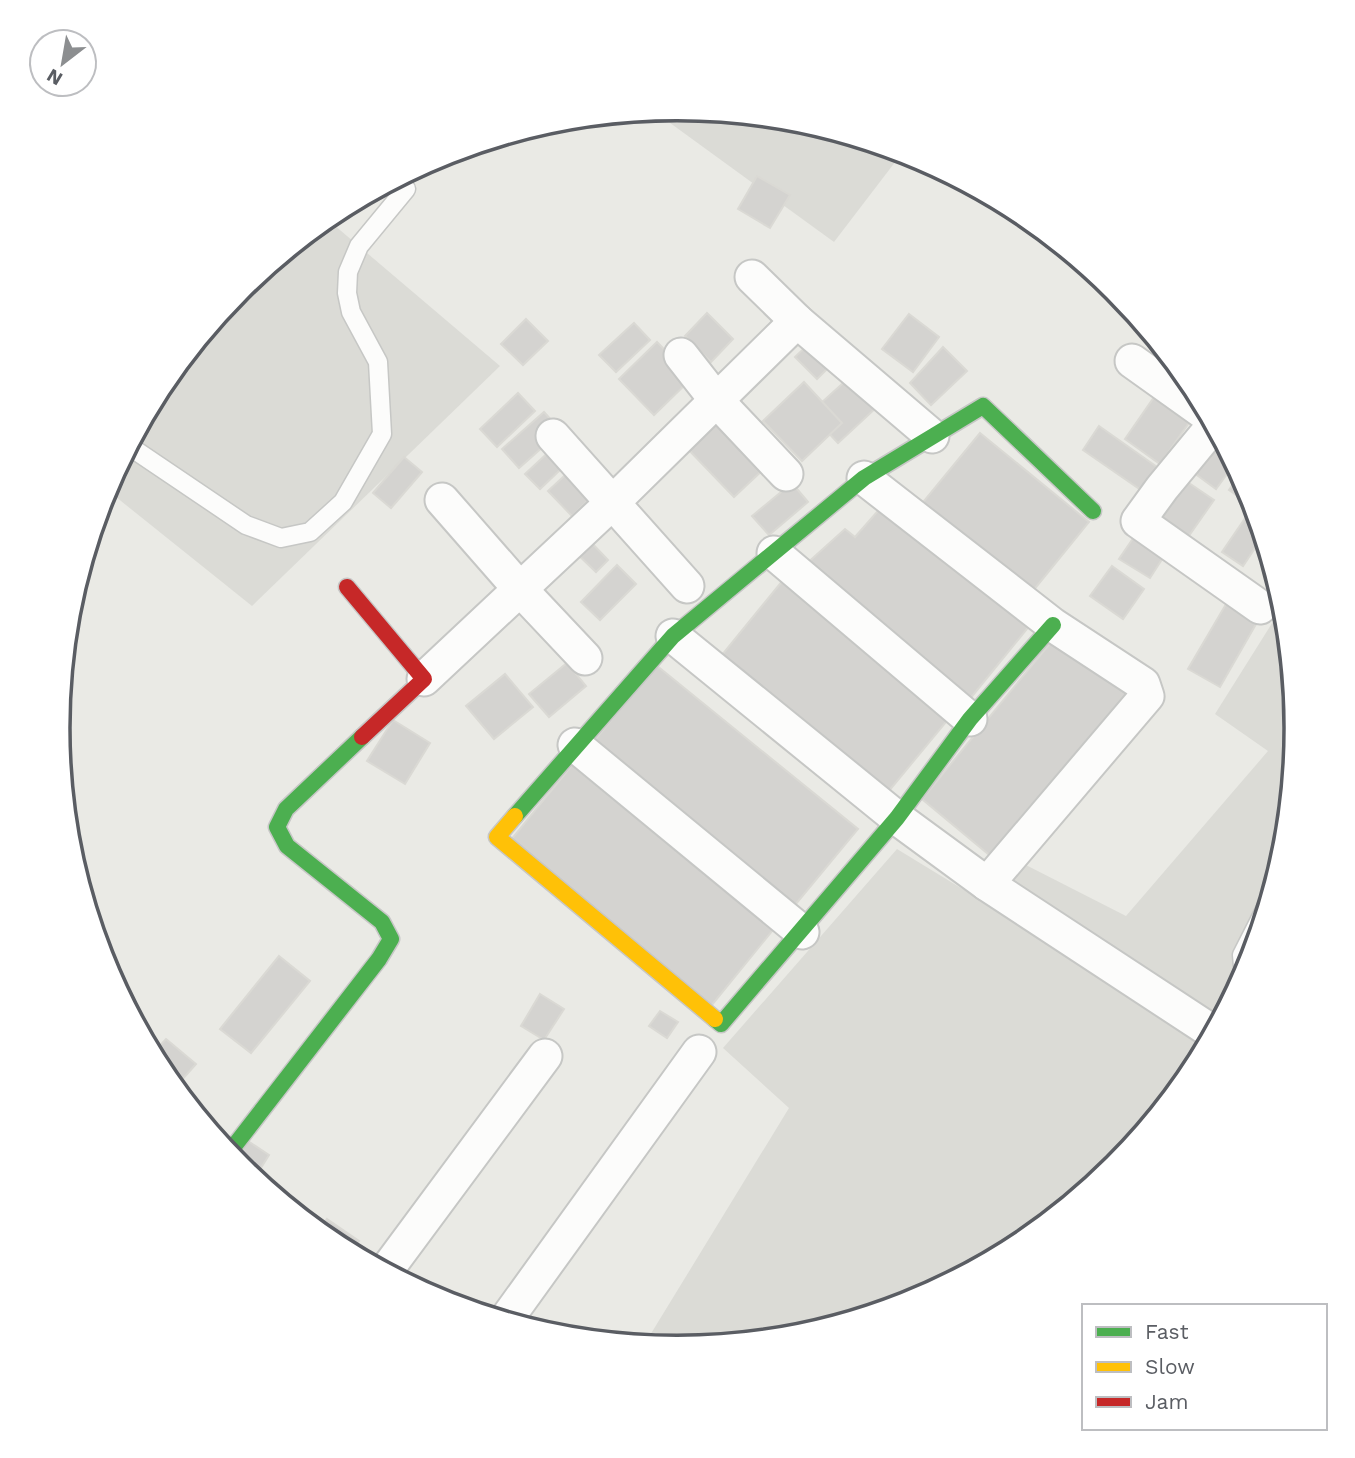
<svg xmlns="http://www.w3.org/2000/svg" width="1355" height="1458" viewBox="0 0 1355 1458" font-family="'Work Sans',sans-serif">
<rect width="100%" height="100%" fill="#eaeae5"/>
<!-- industrial -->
<g fill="#dbdbd6">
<path d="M678,109l121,12 103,32 -68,89 -179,-130z"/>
<path d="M327,219l173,147 -248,240 -146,-117 56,-105 78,-94z"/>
<path d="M1284,604l13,125 -12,121 -35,117 -57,107 -78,93 -94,78 -107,57 -116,35 -121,12 -33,-4 145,-237 -66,-60 174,-199 90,55 33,-42 106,54 142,-165 -53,-37z"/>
</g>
<!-- building -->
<g fill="#d4d3d0" stroke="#dad9d4" stroke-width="2">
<path d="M757,176l33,19 -20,33 -32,-19z"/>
<path d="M707,313l26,26 -22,23 -26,-26z"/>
<path d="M909,314l30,23 -26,35 -31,-23z"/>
<path d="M526,319l22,22 -25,24 -22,-21z"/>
<path d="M634,323l16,17 -34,32 -17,-17z"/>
<path d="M657,342l35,36 -38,37 -35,-36z"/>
<path d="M811,342l21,22 -15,15 -22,-22z"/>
<path d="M943,347l24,24 -36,34 -21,-22z"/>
<path d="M851,376l27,30 -40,37 -28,-30z"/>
<path d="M804,382l38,41 -40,38 -39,-40z"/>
<path d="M518,393l17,18 -38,36 -17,-18z"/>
<path d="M1157,393l36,24 -33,47 -35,-25z"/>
<path d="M544,412l17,19 -42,37 -17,-19z"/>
<path d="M715,416l50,52 -31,29 -50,-52z"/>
<path d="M1099,426l58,41 -16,23 -58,-40z"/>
<path d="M980,433l109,89 -61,75 -109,-90z"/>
<path d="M566,436l14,15 -40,38 -15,-15z"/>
<path d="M1222,440l13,23 -19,26 -26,-19z"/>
<path d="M588,454l23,24 -39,38 -24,-25z"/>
<path d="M404,457l18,15 -31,36 -18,-15z"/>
<path d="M1240,474l10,18 5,16 -26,-18z"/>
<path d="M1183,479l31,21 -26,37 -31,-21z"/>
<path d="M792,483l16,19 -39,33 -17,-19z"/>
<path d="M884,504l147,120 -62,76 -165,-134 41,-37 10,8z"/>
<path d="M1246,517l15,10 2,9 -20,30 -21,-14z"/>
<path d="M1136,534l30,19 -16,25 -31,-19z"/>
<path d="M585,536l23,24 -12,12 -24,-23z"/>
<path d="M617,565l19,19 -36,36 -19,-18z"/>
<path d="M1112,566l32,23 -21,30 -33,-23z"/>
<path d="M784,579l167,137 -63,76 -167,-136z"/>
<path d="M1229,599l31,18 -40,70 -32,-18z"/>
<path d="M1056,636l78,63 -135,164 -77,-64z"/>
<path d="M567,663l19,23 -37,31 -20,-23z"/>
<path d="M656,665l202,164 -63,76 -201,-164z"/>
<path d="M505,674l28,33 -39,32 -28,-33z"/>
<path d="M393,720l37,23 -25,41 -38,-23z"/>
<path d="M572,765l201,165 -62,76 -201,-165z"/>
<path d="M279,956l31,25 -59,72 -31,-24z"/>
<path d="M540,994l24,15 -20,31 -23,-14z"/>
<path d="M660,1011l18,11 -11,16 -18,-12z"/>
<path d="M166,1039l30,25 -18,20 -20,-18 -6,-12z"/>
<path d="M245,1139l24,16 -15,24 -15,-12z"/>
<path d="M327,1219l32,22 -9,12 -17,-9 -15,-12z"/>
</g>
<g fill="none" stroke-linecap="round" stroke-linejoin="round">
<!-- lane casing -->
<g stroke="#c6c7c5" stroke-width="21">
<g id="lane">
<path d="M129,446l117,79 35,13 29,-6 33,-30 39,-68 -4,-72 -27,-50 -4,-19 1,-21 11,-26 47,-57"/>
<path d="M1244,977l-2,-22 28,-55"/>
</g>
</g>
<!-- street casing -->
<g stroke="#c6c7c5" stroke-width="37">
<g id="street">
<path d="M752,277l45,44"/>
<path d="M681,355l36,46 69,73"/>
<path d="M1132,361l77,55"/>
<path d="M1214,425l-52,63 -24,33 122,86"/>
<path d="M553,436l134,150"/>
<path d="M864,478l189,147 90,59 4,12 -160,188"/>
<path d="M442,500l77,88 66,70"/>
<path d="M774,553l196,166"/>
<path d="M673,636l224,182 90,66 227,149"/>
<path d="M424,679l189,-177 184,-181 135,115"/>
<path d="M575,745l227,187"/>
<path d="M385,1272l160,-216"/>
<path d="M505,1321l194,-269"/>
</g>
</g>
<!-- fast casing -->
<g stroke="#c7c7c6" stroke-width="19">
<g id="fast">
<path d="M515,816l158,-180 191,-158 119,-72 110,105"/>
<path d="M715,1019l6,5 176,-206 73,-99 83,-94"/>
<path d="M228,1154l151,-195 12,-20 -9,-17 -95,-76 -10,-19 9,-18 76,-72"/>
</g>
</g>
<!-- slow casing -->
<g stroke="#c7c7c6" stroke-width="19">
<path id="slow" d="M515,816l-18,21 218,182"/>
</g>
<!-- jam casing -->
<g stroke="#c7c7c6" stroke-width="19">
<path id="jam" d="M347,587l77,92 -62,58"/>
</g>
<!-- lane -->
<use href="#lane" stroke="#fcfcfb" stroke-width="18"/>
<!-- street -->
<use href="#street" stroke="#fcfcfb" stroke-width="33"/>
<!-- fast -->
<use href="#fast" stroke="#4caf50" stroke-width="16"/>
<!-- slow -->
<use href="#slow" stroke="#ffc107" stroke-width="16"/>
<!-- jam -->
<use href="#jam" stroke="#c62828" stroke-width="16"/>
</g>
<!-- crop -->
<path d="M0 0H1355V1458H0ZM70 728a607 607 0 1 1 1214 0a607 607 0 1 1-1214 0Z" fill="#fff" fill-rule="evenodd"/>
<path fill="none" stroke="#5a5d63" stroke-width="3.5" d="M70 728a607 607 0 1 1 1214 0a607 607 0 1 1-1214 0Z"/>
<!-- legend -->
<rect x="1082" y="1304" width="245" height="126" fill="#ffffff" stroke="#bdbec1" stroke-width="2"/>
<rect x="1096" y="1327" width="35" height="10" fill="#4caf50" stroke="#bdbec1" stroke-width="2"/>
<text x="1145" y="1339" font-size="21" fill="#5a5d63">Fast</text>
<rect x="1096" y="1362" width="35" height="10" fill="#ffc107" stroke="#bdbec1" stroke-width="2"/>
<text x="1145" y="1374" font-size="21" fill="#5a5d63">Slow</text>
<rect x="1096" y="1397" width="35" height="10" fill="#c62828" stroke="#bdbec1" stroke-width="2"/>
<text x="1145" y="1409" font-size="21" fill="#5a5d63">Jam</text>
<!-- north arrow -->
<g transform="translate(63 63) rotate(211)"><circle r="33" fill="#ffffff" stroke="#bdbec1" stroke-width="2"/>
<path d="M0-5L12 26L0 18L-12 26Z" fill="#8c8e90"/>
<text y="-10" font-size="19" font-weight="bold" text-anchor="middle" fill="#5a5d63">N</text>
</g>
</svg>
